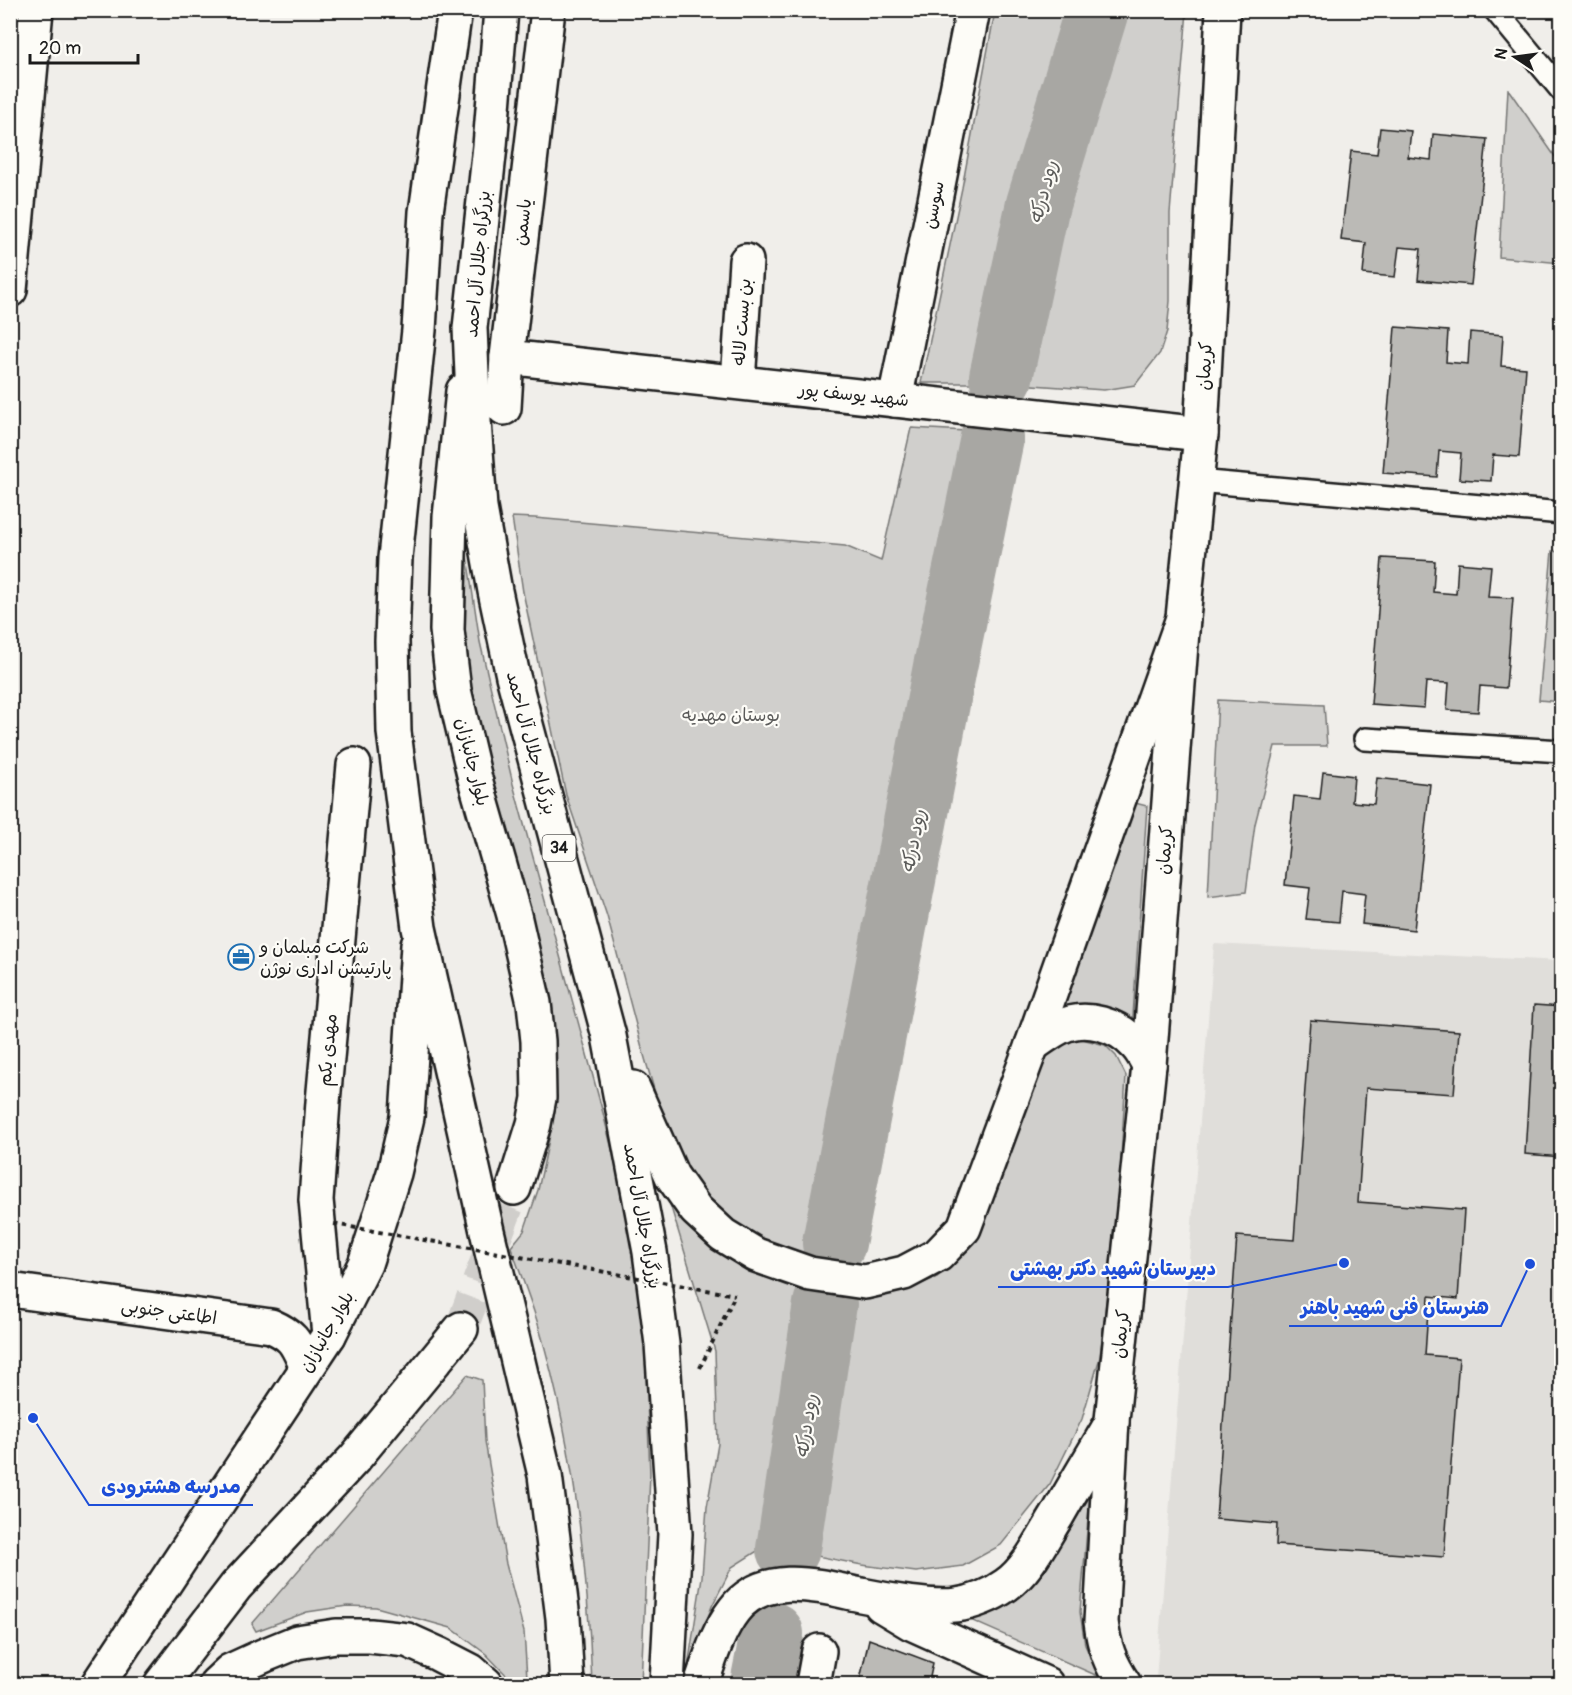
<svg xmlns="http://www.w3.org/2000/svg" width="1572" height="1695" viewBox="0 0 1572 1695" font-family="Pangolin,'Playpen Sans Arabic',sans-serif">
<rect width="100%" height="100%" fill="#f0eeea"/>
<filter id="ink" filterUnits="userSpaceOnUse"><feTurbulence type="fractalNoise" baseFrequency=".0167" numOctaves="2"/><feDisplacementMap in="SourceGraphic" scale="12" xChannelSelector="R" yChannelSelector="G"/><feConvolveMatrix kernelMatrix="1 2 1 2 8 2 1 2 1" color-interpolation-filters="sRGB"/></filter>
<g filter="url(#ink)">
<!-- built -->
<path fill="#e0deda" d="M1214,944l347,17v723h-394l-11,-5z"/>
<!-- green -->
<g fill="#d0cfcc" stroke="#767674" stroke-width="1.5">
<path d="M995,11h79l-59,195 -40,177h-54l41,-195z"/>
<path d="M1116,11h71l-17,202v88l-3,30 -7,22 -25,32 -31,5 -86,-6 23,-123z"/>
<path d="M1508,89l53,76v98l-62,-6z"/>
<path d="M911,428l55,3 -156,826 -28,-8 -45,-20 -22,-16 -43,-62 -28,-96 -37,-139 -41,-121 -43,-203 -11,-75 23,1 310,28 36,15z"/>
<path d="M462,523l18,119 33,142 90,329 23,93 18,118 6,150 -9,210h-49c-4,-120 -19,-243 -54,-360 -8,-26 -18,-51 -27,-77l13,-16 14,-41 14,-64 1,-79 -82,-329 -8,-74z"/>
<path d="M1552,551l9,1v150l-22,-2z"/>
<path d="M1218,700l106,5 3,41h-52l-20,78 -9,68 -38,5z"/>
<path d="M1135,803l12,3 -15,225 -45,-21 -28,-3z"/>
<path d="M1082,1039l23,6 11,11 10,20 -6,98 -20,183 -18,62 -32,65 -49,61 -38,21 -47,6 -54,-7 -55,-11 43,-259 21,1 36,-6 30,-13 33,-29 74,-197 19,-11z"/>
<path d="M662,1178l156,112 -46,239 -13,21 -27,17 -20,39 -26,73 16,-102 5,-70 11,-63 -3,-93z"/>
<path d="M467,1375l15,5 3,61 21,123 18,68 3,46 -2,6h-10l-29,-30 -35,-26 -75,-21 -29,-1 -40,6 -51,19 -4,-7z"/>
<path d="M1090,1496l-10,116 5,33 15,32 -141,-62 37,-4 25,-18 32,-36z"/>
</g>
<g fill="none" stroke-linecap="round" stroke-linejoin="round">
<!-- river -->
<g stroke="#a8a7a3" stroke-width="64">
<path d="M1001,377l37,-173 59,-194"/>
<path d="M834,1243l111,-576 47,-229"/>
<path d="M788,1549l37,-245"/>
<path d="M762,1684l10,-50"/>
</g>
</g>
<!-- building -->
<g fill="#bbbab6" stroke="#1c1c1c" stroke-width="1.5">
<path d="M1380,128l31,3 -3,26 23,3 2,-26 54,5 -16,146 -53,-5 3,-31 -22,-2 -4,30 -32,-3 3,-31 -25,-3 10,-89 26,3z"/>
<path d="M1395,327l53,4 -2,31 22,2 2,-32 33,3 -2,31 25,2 -7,89 -26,-2 -2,26 -32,-2 2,-26 -22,-2 -2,26 -54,-4z"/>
<path d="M1382,558l53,3 -2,31 23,2 2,-31 33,3 -3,31 25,1 -7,90 -26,-2 -2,26 -31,-2 2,-27 -23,-1 -2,26 -53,-4z"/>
<path d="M1323,772l31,4 -2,26 22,2 3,-26 53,6 -16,146 -52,-6 3,-30 -23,-3 -3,31 -33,-3 4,-31 -25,-3 9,-89 26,3z"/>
<path d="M1534,1005l28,2v150l-37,-3z"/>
<path d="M1310,1020l149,11 -5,63 -88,-6 -8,114 106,8 -6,89 -29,-3 -4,59 34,3 -15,199 -168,-12 1,-21 -61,-5 21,-283 57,4z"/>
<path d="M1562,1523v45l-3,-1z"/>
<path d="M869,1639l64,24 -3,14 7,2 -1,5h-77z"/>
</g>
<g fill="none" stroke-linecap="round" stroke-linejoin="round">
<!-- secondary-tunnel -->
<path stroke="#d0cecb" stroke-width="33" stroke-dasharray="33 16" stroke-linecap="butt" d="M461,1329l53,-141"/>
<!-- lane casing -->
<g stroke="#1c1c1c" stroke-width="26">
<g id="lane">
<path d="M1495,10l67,81"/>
<path d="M1197,481l365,32"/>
<path d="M1365,739l197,12"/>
</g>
</g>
<!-- street casing -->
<g stroke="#1c1c1c" stroke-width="38">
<g id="street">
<path d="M10,290l26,-280"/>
<path d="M507,357l694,77"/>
<path d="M505,382l-1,26 3,-51 41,-347"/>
<path d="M738,382l8,-121"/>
<path d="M895,400l78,-390"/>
<path d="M329,1335l-13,-135 7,-98 31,-337"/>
<path d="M813,1684l6,-33"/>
</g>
</g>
<!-- secondary casing -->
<g stroke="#1c1c1c" stroke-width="38">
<g id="secondary">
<path d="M463,391l-13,126 -3,113 3,27 4,33 21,89 39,136 20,88 4,38 1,57 -5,26 -20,64"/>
<path d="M10,1290l261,36c25,11 25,18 36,41"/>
<path d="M98,1684l231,-349 36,-71 29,-91 13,-56 11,-172"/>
<path d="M161,1684l75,-98 119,-128 106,-129"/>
<path d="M1124,1684c-14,-21 -20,-37 -23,-62l11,-202 37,-355 34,-447 18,-184 22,-424"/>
</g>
</g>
<!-- highway casing -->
<g stroke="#1c1c1c" stroke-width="38">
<g id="highway">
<path d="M455,10l-29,202 -7,118 -24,228 -3,83 2,91 25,196 68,303 58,244 18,143 4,66"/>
<path d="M501,10l-11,136 -20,182 4,93 6,87 15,83 18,85 96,360 41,216 12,92 13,190 -8,150"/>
<path d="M1032,1045c9,-6 18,-13 28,-18 26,-13 58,-2 76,18 6,6 9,13 13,20"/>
<path d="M633,1088l39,88 24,34 27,25 33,20 54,19 55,8 39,-9 34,-18 26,-27 68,-183 151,-427"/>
<path d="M881,1605l30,18 135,61"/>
<path d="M216,1684l14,-13 35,-16 32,-13 39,-6h34l37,4 31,14 33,17 15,13"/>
<path d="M701,1684c9,-25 16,-52 33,-74 31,-40 85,-24 127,-15 24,5 71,13 95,10 17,-2 36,-10 50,-20 22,-15 37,-47 51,-69 18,-32 37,-63 55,-94"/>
</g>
</g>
<!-- path -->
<path stroke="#1c1c1c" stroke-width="4" stroke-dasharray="4.5 4.5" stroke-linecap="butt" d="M700,1368l35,-73"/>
<!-- lane -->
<use href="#lane" stroke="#fdfcf7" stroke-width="21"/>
<!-- street -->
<use href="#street" stroke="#fdfcf7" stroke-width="33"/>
<!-- secondary -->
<use href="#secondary" stroke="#fdfcf7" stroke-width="33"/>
<!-- highway -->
<use href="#highway" stroke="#fdfcf7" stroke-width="33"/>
<!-- path-bridge -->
<path stroke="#1c1c1c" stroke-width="4" stroke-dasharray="4.5 4.5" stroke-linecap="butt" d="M334,1224l401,71"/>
</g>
</g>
<!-- icons -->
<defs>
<g id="office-ring" transform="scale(1.35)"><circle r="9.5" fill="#fdfcf7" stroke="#1f6fb2" stroke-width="1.5"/><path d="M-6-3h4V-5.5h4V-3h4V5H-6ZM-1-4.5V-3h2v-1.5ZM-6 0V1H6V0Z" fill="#1f6fb2"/></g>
</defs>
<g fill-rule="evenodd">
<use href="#office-ring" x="241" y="957"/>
</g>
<g text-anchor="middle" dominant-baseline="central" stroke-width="4.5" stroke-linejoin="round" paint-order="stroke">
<!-- shield labels -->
<rect fill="#fdfcf7" stroke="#605f5e" stroke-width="1.5" x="542.5" y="835" width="33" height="26" rx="4.5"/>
<g font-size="16" font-weight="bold" fill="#1c1c1c">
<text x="559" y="848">34</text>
</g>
<!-- street labels -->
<g font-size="18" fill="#1c1c1c" stroke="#fdfcf7">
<text transform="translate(934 205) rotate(-79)">سوسن</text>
<text transform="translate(523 222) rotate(-83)">یاسمن</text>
<text transform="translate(478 264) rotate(-85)">بزرگراه جلال آل احمد</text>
<text transform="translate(742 322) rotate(-86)">بن بست لاله</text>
<text transform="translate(1205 366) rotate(-87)">کریمان</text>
<text transform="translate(854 395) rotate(6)">شهید یوسف پور</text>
<text transform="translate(531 743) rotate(75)">بزرگراه جلال آل احمد</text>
<text transform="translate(472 762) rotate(76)">بلوار جانبازان</text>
<text transform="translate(1165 850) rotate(-86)">کریمان</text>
<text transform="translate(328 1050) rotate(-85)">مهدی یکم</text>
<text transform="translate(642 1216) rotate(80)">بزرگراه جلال آل احمد</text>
<text transform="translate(169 1312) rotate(8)">اطاعتی جنوبی</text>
<text transform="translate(327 1332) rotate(-60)">بلوار جانبازان</text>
<text transform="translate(1121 1334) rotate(-84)">کریمان</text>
</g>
<!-- park labels -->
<g font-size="18" fill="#5b5b5a" stroke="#fdfcf7">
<text x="731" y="715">بوستان مهدیه</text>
</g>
<!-- poi labels -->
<g font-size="18" fill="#1c1c1c" stroke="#fdfcf7" text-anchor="start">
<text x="260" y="947">شرکت مبلمان و<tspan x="260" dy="21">پارتیشن اداری نوژن</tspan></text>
</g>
<!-- water labels -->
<g font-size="20" font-style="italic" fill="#5b5b59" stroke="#fdfcf7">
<text transform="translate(1043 192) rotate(-75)">رود درکه</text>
<text transform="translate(913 841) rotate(-79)">رود درکه</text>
<text transform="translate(806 1426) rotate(-81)">رود درکه</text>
</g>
</g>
<!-- callouts -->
<path fill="none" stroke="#1d4ed8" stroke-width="2" d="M1344 1263L1228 1287H998M1530 1264L1501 1326H1289M33 1418L89 1505H253"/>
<g fill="#1d4ed8" stroke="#fdfcf7" stroke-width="2">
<circle cx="1344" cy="1263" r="6"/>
<circle cx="1530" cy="1264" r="6"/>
<circle cx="33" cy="1418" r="6"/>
</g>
<g font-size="20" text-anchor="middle" font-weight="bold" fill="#1d4ed8" stroke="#fdfcf7" stroke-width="4.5" stroke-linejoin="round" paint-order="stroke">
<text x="1113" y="1275">دبیرستان شهید دکتر بهشتی</text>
<text x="1395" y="1314">هنرستان فنی شهید باهنر</text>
<text x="171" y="1493">مدرسه هشترودی</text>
</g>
<!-- margin -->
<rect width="1572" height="1695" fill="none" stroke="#fdfcf7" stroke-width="36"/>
<rect x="18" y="18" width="1536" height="1659" fill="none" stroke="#1c1c1c" stroke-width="2" filter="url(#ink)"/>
<!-- north arrow -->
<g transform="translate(1515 57) rotate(283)" stroke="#fdfcf7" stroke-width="4.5" paint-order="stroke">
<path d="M0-4.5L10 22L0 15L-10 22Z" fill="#1c1c1c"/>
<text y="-9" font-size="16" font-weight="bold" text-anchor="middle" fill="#1c1c1c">N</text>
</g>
<!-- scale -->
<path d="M30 54v9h108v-9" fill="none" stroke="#1c1c1c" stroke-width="3"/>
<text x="39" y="54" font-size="18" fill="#1c1c1c" stroke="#fdfcf7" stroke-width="4.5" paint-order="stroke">20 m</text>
</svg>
